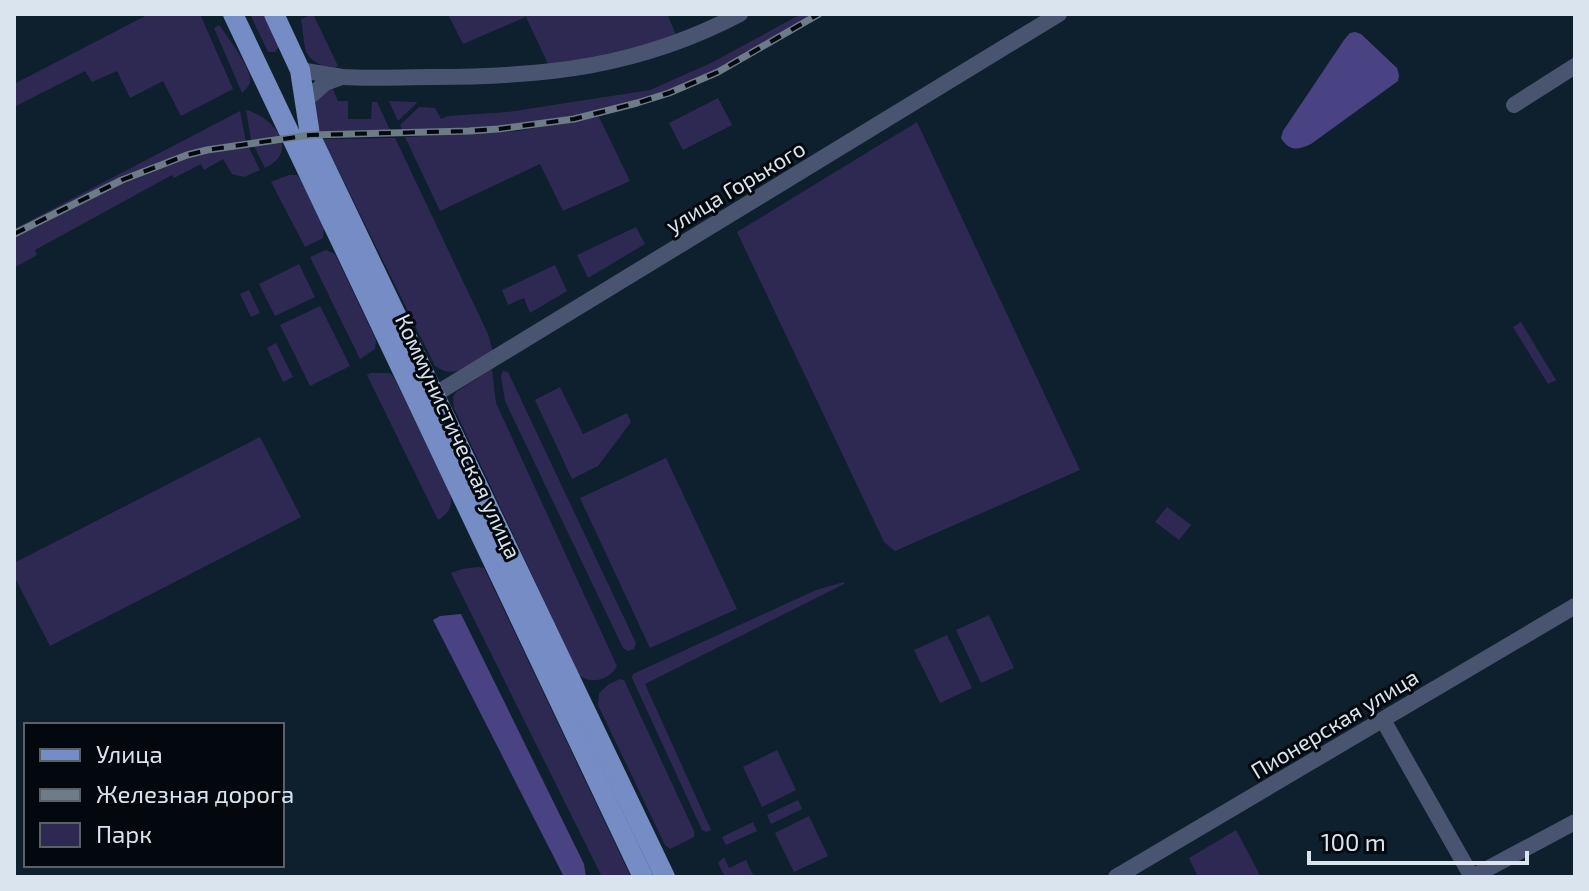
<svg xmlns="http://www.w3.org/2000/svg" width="1589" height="891" viewBox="0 0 1589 891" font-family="'Exo 2',sans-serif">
<rect width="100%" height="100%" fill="#0e1f2d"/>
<!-- green -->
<g fill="#2e2953">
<path d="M149,14h51l33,75 -52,27 -18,-35 -33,17 -13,-27 -25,11 -7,-11 -71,36v-23z"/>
<path d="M250,14h13l16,33 -4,5h-7z"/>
<path d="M313,14l25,52 -5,3c-33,-9 -27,-20 -32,-50z"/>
<path d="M448,14h224l-4,2 9,21 -13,6 -115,23 -23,-49 -63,27z"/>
<path d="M801,14h12c-35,21 -69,44 -106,61 -95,43 -201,54 -304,56l-3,-6 19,-18 16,1 6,11 7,-3 60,-4 142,-22 63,-28z"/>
<path d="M219,25c8,11 34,45 31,58 -2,4 -5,7 -8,10l-28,-65z"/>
<path d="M332,87l6,14h10v18h23l1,-17h5l13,28 -70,1c-10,-27 -9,-25 12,-44z"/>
<path d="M718,98l14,27 -49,25 -14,-27z"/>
<path d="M389,101l27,1 1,1 -19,18z"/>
<path d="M246,110c27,7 55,41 19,58l-14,-28z"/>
<path d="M240,111l6,31 14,28 -16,7 -12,-3 -9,-15 -19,11 -3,-6 -27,14 -2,-3 -137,75 2,5 -23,13v-39z"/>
<path d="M599,117l31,64 -67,30 -23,-47 -100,47 -35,-74 113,-6z"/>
<path d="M917,122l163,348 -185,81 -11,-9 -147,-310z"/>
<path d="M395,138l93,196 5,18c-18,11 -37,29 -58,14l-112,-227z"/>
<path d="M289,175h8l6,7 21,45 -1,11 -18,9 -34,-65z"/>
<path d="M636,227l9,17 -57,34 -11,-23z"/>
<path d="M326,250l9,4 41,86 -1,9 -15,10 -50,-102z"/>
<path d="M299,264l16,33 -40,19 -16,-32z"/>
<path d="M555,265l12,26 -37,22 -6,-15 -16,7 -6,-15z"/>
<path d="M249,290l11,23 -9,4 -11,-23z"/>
<path d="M320,306l30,60 -40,20 -30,-61z"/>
<path d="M1521,322l35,58 -8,4 -35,-57z"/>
<path d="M276,343l17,34 -10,5 -16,-34z"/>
<path d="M492,369l4,34 121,263c-7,14 -26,19 -38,9l-125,-267 -1,-11 3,-5z"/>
<path d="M503,371l5,1 128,271 -2,6 -6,2 -5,-3 -118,-247 -4,-25z"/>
<path d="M370,373h19l4,3 57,116c3,15 0,20 -12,28l-71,-145z"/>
<path d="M560,387l23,47 44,-21 4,9 -33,44 -26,13 -37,-79z"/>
<path d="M260,437l41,80 -251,129 -36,-70v-13z"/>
<path d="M666,458l71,151 -87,39 -70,-150z"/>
<path d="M1167,507l24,18 -12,15 -24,-18z"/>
<path d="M478,567l6,1 147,309h-29l-151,-304 11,-4z"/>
<path d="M844,582v2l-199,100 66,146 -5,2 -4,-2 -70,-152 1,-4 183,-84z"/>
<path d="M989,615l25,53 -33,15 -25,-53z"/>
<path d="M947,635l25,53 -32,15 -26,-53z"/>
<path d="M620,679l4,1 70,151v6l-24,12 -5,-4 -67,-140 1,-12 10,-9z"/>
<path d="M777,750l19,40 -34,17 -19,-40z"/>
<path d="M798,800l4,9 -31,15 -4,-9z"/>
<path d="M809,816l19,40 -34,16 -19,-39z"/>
<path d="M753,822l4,9 -31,14 -4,-8z"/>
<path d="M1236,830l25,47h-63l-9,-19z"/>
<path d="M724,857l5,11 17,-8 8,17h-29l-7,-14z"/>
</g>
<!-- forest -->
<g fill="#4a4383">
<path d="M1355,32l6,2 36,34 2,7 -1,6 -87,63c-13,6 -21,8 -30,-6l2,-7 61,-91 6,-7z"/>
<path d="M461,614l123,250 2,13h-22l-131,-257 7,-4z"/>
</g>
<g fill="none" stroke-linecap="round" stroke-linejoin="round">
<!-- minor -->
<g stroke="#495570" stroke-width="16">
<path d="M300,70c14,2 28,5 42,7 30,2 61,0 91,0 112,0 206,-10 307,-63"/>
<path d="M305,101l20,-18 17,-6"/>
<path d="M1514,105l61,-39"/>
<path d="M434,395l625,-381"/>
<path d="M1383,720l89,157"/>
<path d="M1116,877l459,-271"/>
<path d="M1472,877l103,-55"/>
</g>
<!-- major -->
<g stroke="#758dc4" stroke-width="20">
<path d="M233,14l410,863"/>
<path d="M274,14l26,56 10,65 355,742"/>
</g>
<!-- rail casing -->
<g stroke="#6e7c88" stroke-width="7">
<path id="rail" d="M14,234l108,-54 65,-25 20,-5 103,-15 159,-4 29,-2 76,-10 63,-16 32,-10 49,-21 101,-58"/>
</g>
<!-- rail -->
<use href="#rail" stroke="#03080e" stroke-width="4" stroke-dasharray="12" stroke-linecap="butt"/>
</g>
<g text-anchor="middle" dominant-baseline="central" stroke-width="6" stroke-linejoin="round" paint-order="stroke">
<!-- street labels -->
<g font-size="22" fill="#d9e4ee" stroke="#03080e">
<text transform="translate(735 186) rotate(-31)">улица Горького</text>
<text transform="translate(459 436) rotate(65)">Коммунистическая улица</text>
<text transform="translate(1334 723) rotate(-31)">Пионерская улица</text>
</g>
</g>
<!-- border -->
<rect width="1589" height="891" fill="none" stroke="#d9e4ee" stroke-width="32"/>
<!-- legend -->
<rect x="24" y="723" width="260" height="144" fill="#03080e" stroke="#596068" stroke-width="2"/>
<rect x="40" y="749" width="40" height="12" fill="#758dc4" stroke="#596068" stroke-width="2"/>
<text x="96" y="763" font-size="24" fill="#d9e4ee">Улица</text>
<rect x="40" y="789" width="40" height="12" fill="#6e7c88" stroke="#596068" stroke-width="2"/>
<text x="96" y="803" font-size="24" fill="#d9e4ee">Железная дорога</text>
<rect x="40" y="823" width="40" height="24" fill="#2e2953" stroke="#596068" stroke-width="2"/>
<text x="96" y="843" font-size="24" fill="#d9e4ee">Парк</text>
<!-- scale -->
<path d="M1309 851v12h218v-12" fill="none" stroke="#d9e4ee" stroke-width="4"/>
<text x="1321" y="851" font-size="24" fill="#d9e4ee" stroke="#03080e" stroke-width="6" paint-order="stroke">100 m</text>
</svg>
